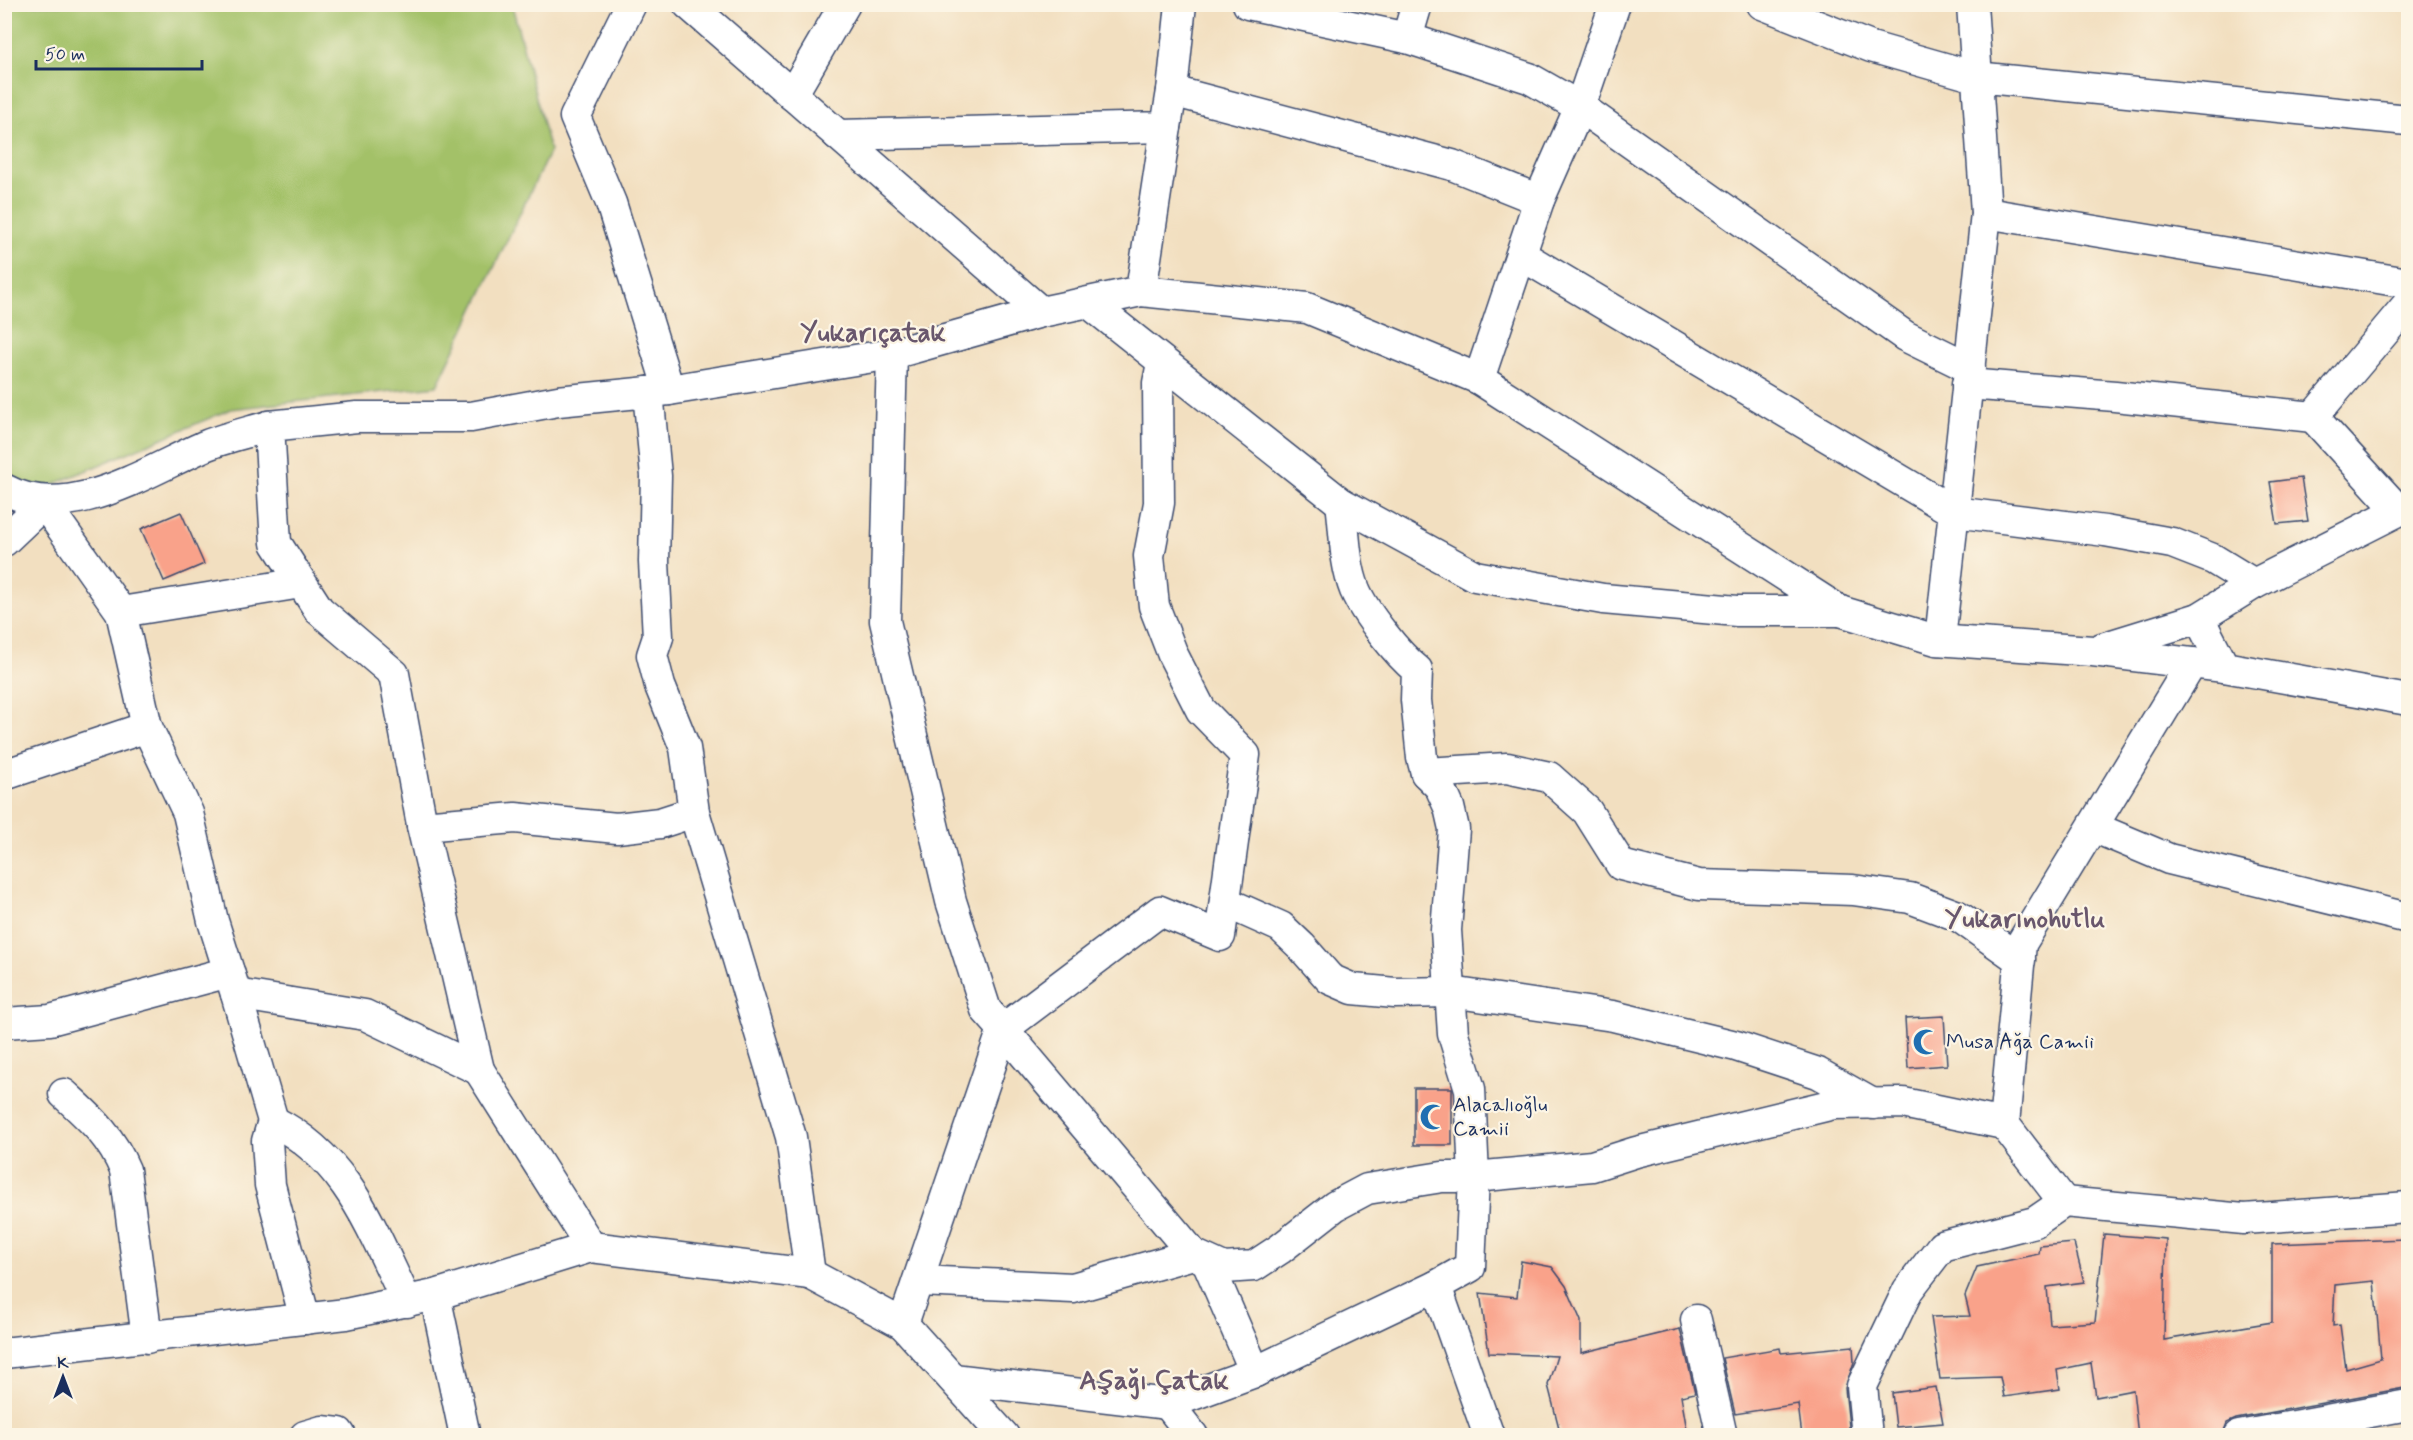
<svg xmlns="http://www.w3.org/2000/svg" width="2413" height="1440" viewBox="0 0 2413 1440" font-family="Mynerve,sans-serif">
<rect width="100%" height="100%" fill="#fcf5e5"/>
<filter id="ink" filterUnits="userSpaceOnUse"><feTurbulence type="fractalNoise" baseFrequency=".0167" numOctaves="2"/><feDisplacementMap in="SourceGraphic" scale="12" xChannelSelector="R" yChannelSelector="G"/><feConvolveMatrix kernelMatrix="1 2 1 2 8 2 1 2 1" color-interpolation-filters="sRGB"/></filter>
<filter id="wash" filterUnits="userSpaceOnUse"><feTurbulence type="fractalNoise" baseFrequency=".008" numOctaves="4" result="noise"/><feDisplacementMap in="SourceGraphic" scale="24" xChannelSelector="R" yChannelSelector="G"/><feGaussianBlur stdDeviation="1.35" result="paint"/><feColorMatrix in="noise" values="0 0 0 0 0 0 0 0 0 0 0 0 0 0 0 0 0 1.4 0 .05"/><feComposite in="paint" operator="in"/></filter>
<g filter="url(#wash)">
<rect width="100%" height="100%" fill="#f2dfc0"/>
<!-- green -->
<path fill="#a3c168" stroke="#5f7863" stroke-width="1.5" d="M4,5h508l38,146 -113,235 -206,23 -193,82 -33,-18z"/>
<g id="blocks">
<!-- building -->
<g fill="#f9a28a" fill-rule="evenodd">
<path d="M2301,478l7,43 -31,3 -7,-42z"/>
<path d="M181,512l23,52 -40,17 -23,-52z"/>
<path d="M1944,1016l3,49 -39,3 -3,-50z"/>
<rect x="1414" y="1088" width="38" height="57"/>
<path d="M2104,1234l62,5 -2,101 108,-18v-78l133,-5 1,45h3v91h-4l-1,13 -168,31 -9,4 -5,13h-84l-5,-46 -37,7 -5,-34 -34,7 3,19 -56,8 -4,-20 -60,2 -9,-62 39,-1 -5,-20 12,-29 62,-13 1,-8 34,-3 10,39 -37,5 3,38 45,-3zM2374,1281l7,78 -35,10 -6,-44 -7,1 2,-41z"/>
<path d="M1521,1261l31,6 14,19 15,35v32l99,-24 15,64 -14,3 7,40h-127l-13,-51 9,-29 -68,-3 -9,-60 37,4z"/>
<path d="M1853,1346l1,16 -9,26 5,48h-48l-4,-32 -63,10 -13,-56 58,-10 1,5z"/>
<path d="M1936,1387l7,36 -47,4 -4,-34z"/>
</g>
</g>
</g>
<g filter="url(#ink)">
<use href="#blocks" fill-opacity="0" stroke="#3b496d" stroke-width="1.5"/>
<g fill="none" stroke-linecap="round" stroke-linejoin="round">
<!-- minor casing -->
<g stroke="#3b496d" stroke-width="33">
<g id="minor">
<path d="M631,4l-56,113 36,86 58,187"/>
<path d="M688,4l353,308"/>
<path d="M1181,4l-9,87 280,74 87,35"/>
<path d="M1248,4l159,34 122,40 51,29 325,229 65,32"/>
<path d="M1762,4l109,43 105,30 432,43"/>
<path d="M1407,38l10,-34"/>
<path d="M792,95l53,-91"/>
<path d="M838,135l328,-8 6,-36"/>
<path d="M1986,213l422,70"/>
<path d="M1521,255l433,257 151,19 67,12 41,16 41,25"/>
<path d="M1141,291l25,-164"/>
<path d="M1089,303l252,200 134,73 128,23 134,12h103"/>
<path d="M892,354l-7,267 66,280 35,109 17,19 157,-118 60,25 25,-181 -44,-45 -28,-55 -19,-49 -5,-50 10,-53 -1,-120 4,-20"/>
<path d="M1479,379l60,-179 41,-93 35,-103"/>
<path d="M1967,384l148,12 198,21 95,-113"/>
<path d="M2313,417l85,93"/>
<path d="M4,489c65,36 144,-19 203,-44 20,-8 42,-13 62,-19"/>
<path d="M1341,503c4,28 3,60 14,87 10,23 42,64 62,80l-1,30 6,58 4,15 14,14 9,20 5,22 -8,101 7,104 17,55 4,88 118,-11 44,-14 198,-48 69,-1 101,21"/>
<path d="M4,541l40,-38 77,109 26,115 41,86 25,108 23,73 129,21 114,55 -56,-240 -29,-156 -75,-64 -43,-67 -7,-117 88,-9h114l87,-16 111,-11 223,-36 149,-42 100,-21 166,17 172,71 361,232 96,29 157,11 131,16"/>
<path d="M121,612l180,-29"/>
<path d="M2199,618l25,49 184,33"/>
<path d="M1940,640l46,-427 -14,-209"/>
<path d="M2102,648l97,-30 55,-34 154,-78"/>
<path d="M1426,773l81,-5 42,9 38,34 34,54 78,20 154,5 57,8 48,18 62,44"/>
<path d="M4,775l143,-48"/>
<path d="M422,826l93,-8 102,10 43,-5 34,-11"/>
<path d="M2093,827l76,32 239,59"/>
<path d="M1225,902l56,25 20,19 29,33 23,10 42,4 56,-1 162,24 123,30 82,27 55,31"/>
<path d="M236,994l37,127 -6,20 3,44 35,134"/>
<path d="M4,1023l46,-3 179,-48"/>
<path d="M479,1070l112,177 219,27 -19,-137 -97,-325 -9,-64 -25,-62 -8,-31 6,-18 -4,-75 2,-86 -8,-84"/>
<path d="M64,1094c26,24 47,42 61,76l22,168"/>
<path d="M273,1121c76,38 99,110 134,181"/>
<path d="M2064,1202l-60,-78 17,-180 171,-281"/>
<path d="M1207,1261l48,111"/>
<path d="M810,1274l93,50 100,-295 190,225 31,14 30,-2 26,-17 55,-43 32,-17 75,-12h32l-4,90 -34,19 53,150"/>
<path d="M918,1281l155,7 120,-34"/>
<path d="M435,1295l156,-48"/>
<path d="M1696,1320l26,116"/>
<path d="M903,1324l101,112"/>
<path d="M4,1353l342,-39 89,-19 30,141"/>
<path d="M953,1379l215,25 87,-32 181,-86"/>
<path d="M1168,1404l25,32"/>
<path d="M305,1436l17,-5 17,2 2,3"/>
<path d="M1867,1436l-5,-50 46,-96 34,-44 93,-24 29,-20 180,17 164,-12"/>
<path d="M2239,1436l169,-31"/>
</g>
</g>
<!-- minor -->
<use href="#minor" stroke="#fff" stroke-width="30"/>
</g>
</g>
<!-- icons -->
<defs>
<g id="mosque-bare" transform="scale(2.07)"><path d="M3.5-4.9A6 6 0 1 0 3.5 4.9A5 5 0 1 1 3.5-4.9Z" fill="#1f6fb2" stroke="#fcf5e5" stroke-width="2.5" paint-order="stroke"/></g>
</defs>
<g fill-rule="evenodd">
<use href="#mosque-bare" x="1926" y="1042"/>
<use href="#mosque-bare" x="1433" y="1117"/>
</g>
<g text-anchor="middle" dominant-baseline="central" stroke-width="4.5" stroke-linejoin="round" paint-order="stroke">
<!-- poi labels -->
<g font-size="21" fill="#1b2f5e" stroke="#fcf5e5" text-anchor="start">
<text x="1946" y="1042">Musa Ağa Camii</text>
<text x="1453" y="1105">Alacalıoğlu<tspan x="1453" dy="24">Camii</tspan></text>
</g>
<!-- district labels -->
<g font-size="27" font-weight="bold" fill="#69576d" stroke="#fcf5e5">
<text x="873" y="333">Yukarıçatak</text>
<text x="2025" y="919">Yukarınohutlu</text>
<text x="1154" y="1381">Aşağı Çatak</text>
</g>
</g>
<!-- margin -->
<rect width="2413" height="1440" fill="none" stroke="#fcf5e5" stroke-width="24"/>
<!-- north arrow -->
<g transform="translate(63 1377)" stroke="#fcf5e5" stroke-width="4.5" paint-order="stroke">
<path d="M0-4.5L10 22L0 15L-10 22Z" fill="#1b2f5e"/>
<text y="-9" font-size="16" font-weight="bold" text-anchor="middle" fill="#1b2f5e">K</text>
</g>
<!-- scale -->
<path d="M36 60v9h166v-9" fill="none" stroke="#1b2f5e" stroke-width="3"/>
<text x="45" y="60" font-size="18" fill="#1b2f5e" stroke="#fcf5e5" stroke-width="4.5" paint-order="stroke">50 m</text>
</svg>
